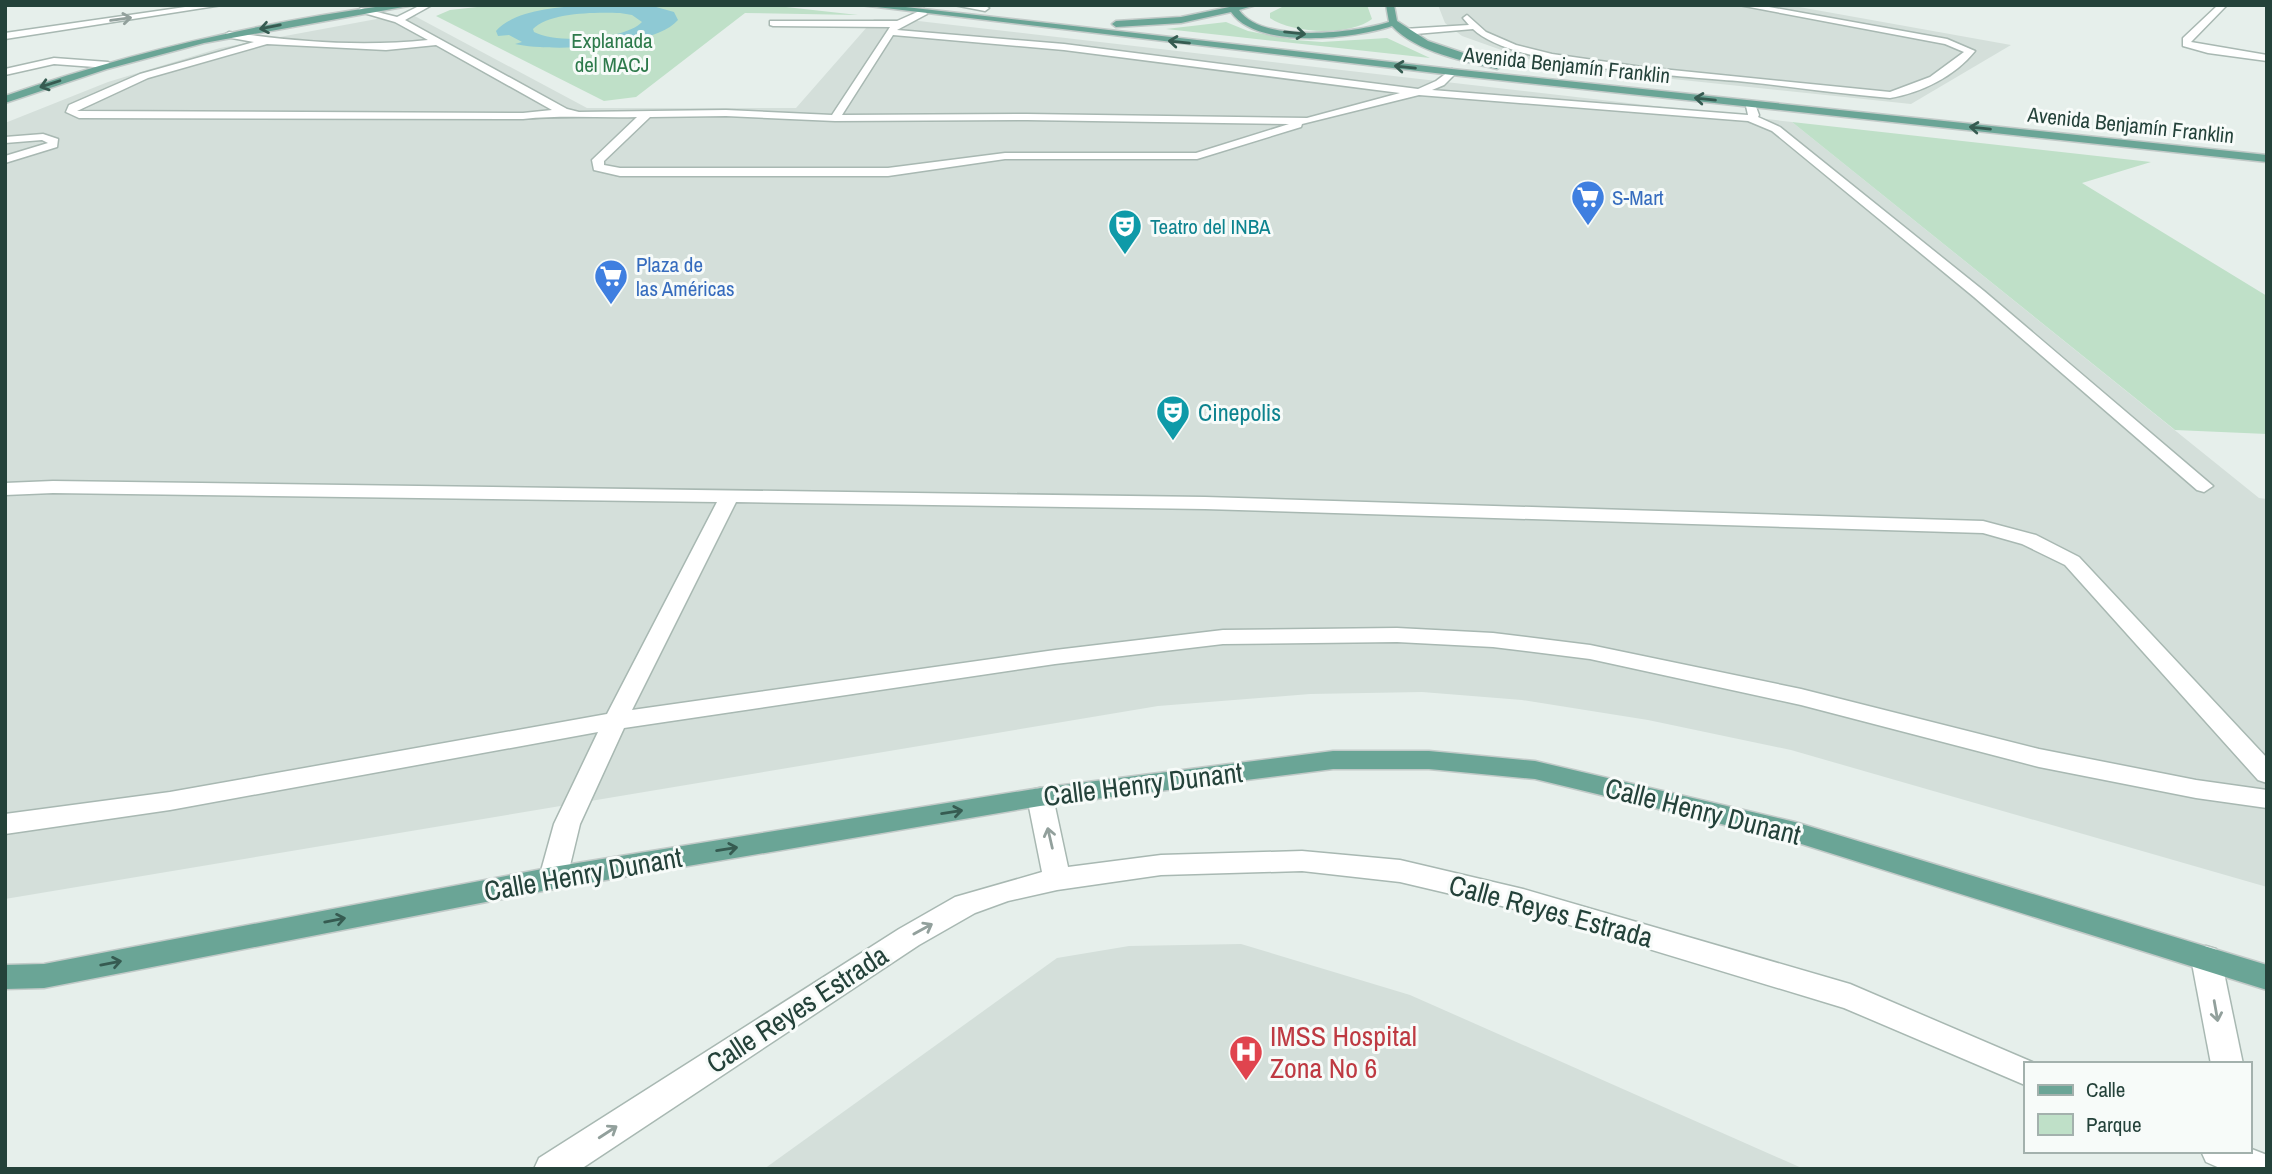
<svg xmlns="http://www.w3.org/2000/svg" width="2272" height="1174" viewBox="0 0 2272 1174" font-family="'Archivo Narrow',sans-serif">
<rect width="100%" height="100%" fill="#e6efeb"/>
<!-- built -->
<g fill="#d4dfda">
<path d="M1438,5h350l223,40 -100,59 -305,-32 -79,-13 -65,-23 -17,-13z"/>
<path d="M409,13l178,95h209l78,-89h27l891,103 467,376 8,1v388l-476,-137 -143,-30 -126,-20 -100,-8 -112,2 -152,12 -1153,193v-776l103,-41 112,-34z"/>
<path d="M1241,944l169,51 394,174h-1040l293,-211 72,-12z"/>
</g>
<!-- green -->
<g fill="#bfe0c8">
<path d="M495,5h273l90,10 -113,-2 -109,84 -32,4 -168,-85 14,-6z"/>
<path d="M1286,5h81l5,14c-21,17 -80,15 -102,-1v-5z"/>
<path d="M1226,22l22,9 46,9 28,2 65,-4 43,20 -264,-29z"/>
<path d="M1792,122l359,40 -69,21 185,113v138l-92,-4z"/>
</g>
<!-- water -->
<path fill="#8ec9d4" fill-rule="evenodd" d="M582,5h67l25,7 4,8c-24,28 -128,32 -163,24l7,-2 -13,-7 -11,1 -2,-5c19,-21 59,-23 86,-26zM620,13l12,2 10,7c-17,18 -86,22 -108,10l-1,-3c16,-17 64,-17 87,-16z"/>
<g fill="none" stroke-linecap="round" stroke-linejoin="round">
<!-- minor casing -->
<g stroke="#a8b8b2" stroke-width="3">
<g id="minor">
<path d="M199,5h23l-217,34v-6z"/>
<path d="M421,5h11l-27,15 162,89 12,3 147,-2 106,5 58,-88 -117,-1 -3,-1v-4h127l27,-12 3,5 -30,16 167,14 354,45 18,-8 16,-12 5,3 -13,13 -12,5 316,25 -2,-9 9,-2 4,11 -1,2 22,10 204,164 229,195 -9,6 -7,-2 -223,-193 -202,-166 -24,-10 -329,-26 -117,29 -1,3 -104,32h-192l-117,17h-268l-26,-6 -2,-10 45,-43c-38,1 -76,-2 -114,2l-444,-1 -13,-6 3,-7 71,-31 114,-32 -28,-5 -2,-2 5,-3c65,10 133,15 199,8l-33,-18 -38,-11 4,-3 36,9zM893,35l171,15 336,43 -93,25 -280,-4 -185,1zM267,44l119,6 50,-5 116,65 -29,3 -446,-2 71,-33zM726,116l109,5 192,-1 262,4 -93,29h-191l-117,15h-268l-16,-3v-4l46,-44z"/>
<path d="M954,5h29l6,3 -4,3z"/>
<path d="M1739,5h19l189,34 28,12c-20,25 -54,42 -85,47 -48,-4 -95,-11 -143,-16 -60,-6 -233,-13 -274,-53l-69,6 -4,-3 4,-3 65,-4 -6,-7 4,-3 19,17 30,13 36,9 90,13 248,25 40,-15 34,-25 -19,-8z"/>
<path d="M2218,5h9l-36,37 76,13v6l-59,-8 -25,-7v-8z"/>
<path d="M54,58l54,4 5,3 -5,3 -54,-4 -49,11v-6z"/>
<path d="M43,134l15,5 -1,8 -52,16v-7l43,-13 -6,-3 -37,3v-6z"/>
<path d="M53,481l1152,16 778,24 53,14 43,22 188,201v25l-9,-3 -193,-215 -43,-21 -39,-11 -778,-24 -469,-7 -104,208 423,-60 168,-20 174,-2 96,5 97,12 211,44 238,60 157,31 71,10v18l-71,-10 -157,-31 -238,-62 -211,-46 -97,-12 -96,-5 -174,2 -168,20 -431,64 -44,96 -13,54 -4,8 -10,3 -10,-3 -4,-8 15,-54 44,-92 -428,78 -165,24v-20l165,-22 437,-78 110,-212 -664,-9 -48,2v-12z"/>
<path d="M1040,788l9,2 4,7 15,70 93,-12 141,-4 98,9 123,29 327,95 187,80h-12v21l-181,-77 -321,-97 -123,-29 -98,-11 -141,4 -104,15 -49,11 -33,12 -56,32 -338,224h-47l5,-11 360,-229 56,-32 87,-25 -15,-75 4,-7z"/>
<path d="M2206,946l10,3 5,9 22,106h-32l-20,-106 5,-9z"/>
<path d="M2249,1148l18,7v14h-45l-16,-7 -5,-11h48z"/>
</g>
</g>
<!-- major casing -->
<g stroke="#c2cac8" stroke-width="3">
<g id="major">
<path d="M389,5h25l-210,38 -97,26 -102,34v-7c125,-44 253,-73 384,-91z"/>
<path d="M860,5h28l564,64 815,86v7l-815,-87z"/>
<path d="M1239,5h17l-17,5c23,34 116,23 150,12l-3,-17h8l3,16 31,20 74,25 -5,3c-33,-8 -81,-17 -105,-43 -38,13 -135,24 -161,-14l-50,11 -65,4 -4,-3 4,-3 65,-4z"/>
<path d="M1333,751h96l106,10 260,61 472,143v25l-472,-148 -260,-63 -106,-10h-96l-293,37 -487,83 -509,99 -39,1v-24l39,-1 509,-97 487,-79z"/>
</g>
</g>
<!-- minor -->
<use href="#minor" fill="#fff" fill-rule="evenodd"/>
<!-- major -->
<use href="#major" fill="#6aa596" fill-rule="evenodd"/>
</g>
<!-- one-way arrows -->
<defs><path id="oneway-shaft" d="M-6 0H5M1.5-3L5.5 0L1.5 3" fill="none" stroke-width="1.6" stroke-linecap="round" stroke-linejoin="round" transform="scale(1.75)"/></defs>
<g stroke="#92a09c">
<use href="#oneway-shaft" transform="translate(121 19) rotate(-8)"/>
<use href="#oneway-shaft" transform="translate(1050 838) rotate(-103)"/>
<use href="#oneway-shaft" transform="translate(923 929) rotate(-29)"/>
<use href="#oneway-shaft" transform="translate(2216 1011) rotate(80)"/>
<use href="#oneway-shaft" transform="translate(608 1132) rotate(-33)"/>
</g>
<g stroke="#365b51">
<use href="#oneway-shaft" transform="translate(270 27) rotate(169)"/>
<use href="#oneway-shaft" transform="translate(1295 33) rotate(6)"/>
<use href="#oneway-shaft" transform="translate(1179 42) rotate(-174)"/>
<use href="#oneway-shaft" transform="translate(1405 67) rotate(-174)"/>
<use href="#oneway-shaft" transform="translate(50 84) rotate(162)"/>
<use href="#oneway-shaft" transform="translate(1705 99) rotate(-174)"/>
<use href="#oneway-shaft" transform="translate(1980 128) rotate(-174)"/>
<use href="#oneway-shaft" transform="translate(952 812) rotate(-9)"/>
<use href="#oneway-shaft" transform="translate(727 849) rotate(-9)"/>
<use href="#oneway-shaft" transform="translate(335 920) rotate(-11)"/>
<use href="#oneway-shaft" transform="translate(111 963) rotate(-11)"/>
</g>
<!-- icons -->
<defs>
<g id="supermarket-pin" transform="scale(1.75)"><path d="M0 17L-7.5 6A9.5 9.5 0 1 1 7.5 6Z" fill="#3f7fe0" stroke="#f7fbf9"/><path d="M-6-5.5h2.5l.6 2H6L4.5 2H-2.5L-4.4-4H-6ZM-1.5 3.2a1.3 1.3 0 1 0 .1 0ZM3 3.2a1.3 1.3 0 1 0 .1 0Z" fill="#fff"/></g>
<g id="theatre-pin" transform="scale(1.75)"><path d="M0 17L-7.5 6A9.5 9.5 0 1 1 7.5 6Z" fill="#0f9aa8" stroke="#f7fbf9"/><path d="M-5-5.5Q0-4 5-5.5V0Q5 5 0 6Q-5 5-5 0ZM-3.3-2.5H-1v1.5H-3.3ZM1-2.5H3.3v1.5H1ZM-2.8 1Q0 5.5 2.8 1Z" fill="#fff"/></g>
<g id="hospital-pin" transform="scale(1.75)"><path d="M0 17L-7.5 6A9.5 9.5 0 1 1 7.5 6Z" fill="#e0444e" stroke="#f7fbf9"/><path d="M-5-5h3v3.5h4V-5h3V5h-3V1.5h-4V5h-3Z" fill="#fff"/></g>
</defs>
<g fill-rule="evenodd">
<use href="#supermarket-pin" x="1588" y="197"/>
<use href="#theatre-pin" x="1125" y="226"/>
<use href="#supermarket-pin" x="611" y="276"/>
<use href="#theatre-pin" x="1173" y="412"/>
<use href="#hospital-pin" x="1246" y="1052"/>
</g>
<g text-anchor="middle" dominant-baseline="central" stroke-width="6" stroke-linejoin="round" paint-order="stroke">
<!-- far-park labels -->
<g font-size="21" fill="#2d7a4b" stroke="#f7fbf9">
<text x="612" y="40">Explanada<tspan x="612" dy="24">del MACJ</tspan></text>
</g>
<!-- far-street labels -->
<g font-size="21" fill="#24423a" stroke="#f7fbf9">
<text transform="translate(1567 65) rotate(6)">Avenida Benjamín Franklin</text>
<text transform="translate(2131 125) rotate(6)">Avenida Benjamín Franklin</text>
</g>
<!-- far-shop labels -->
<g font-size="21" fill="#366cbe" stroke="#f7fbf9" text-anchor="start">
<text x="1612" y="197">S-Mart</text>
<text x="636" y="264">Plaza de<tspan x="636" dy="24">las Américas</tspan></text>
</g>
<!-- far-culture labels -->
<g font-size="21" fill="#0d838f" stroke="#f7fbf9" text-anchor="start">
<text x="1150" y="226">Teatro del INBA</text>
</g>
<!-- culture labels -->
<g font-size="24" fill="#0d838f" stroke="#f7fbf9" text-anchor="start">
<text x="1198" y="412">Cinepolis</text>
</g>
<!-- near-street labels -->
<g font-size="28" fill="#24423a" stroke="#f7fbf9">
<text transform="translate(1143 784) rotate(-7)">Calle Henry Dunant</text>
<text transform="translate(1703 811) rotate(14)">Calle Henry Dunant</text>
<text transform="translate(583 874) rotate(-10)">Calle Henry Dunant</text>
<text transform="translate(1551 911) rotate(15)">Calle Reyes Estrada</text>
<text transform="translate(797 1009) rotate(-33)">Calle Reyes Estrada</text>
</g>
<!-- near-health labels -->
<g font-size="28" fill="#be3a42" stroke="#f7fbf9" text-anchor="start">
<text x="1270" y="1036">IMSS Hospital<tspan x="1270" dy="32">Zona No 6</tspan></text>
</g>
</g>
<!-- border -->
<rect width="2272" height="1174" fill="none" stroke="#24423a" stroke-width="14"/>
<!-- legend -->
<rect x="2024" y="1062" width="228" height="91" fill="#f7fbf9" stroke="#a3b1ad" stroke-width="2"/>
<rect x="2038" y="1085" width="35" height="10" fill="#6aa596" stroke="#a3b1ad" stroke-width="2"/>
<text x="2086" y="1097" font-size="21" fill="#24423a">Calle</text>
<rect x="2038" y="1114" width="35" height="21" fill="#bfe0c8" stroke="#a3b1ad" stroke-width="2"/>
<text x="2086" y="1132" font-size="21" fill="#24423a">Parque</text>
</svg>
